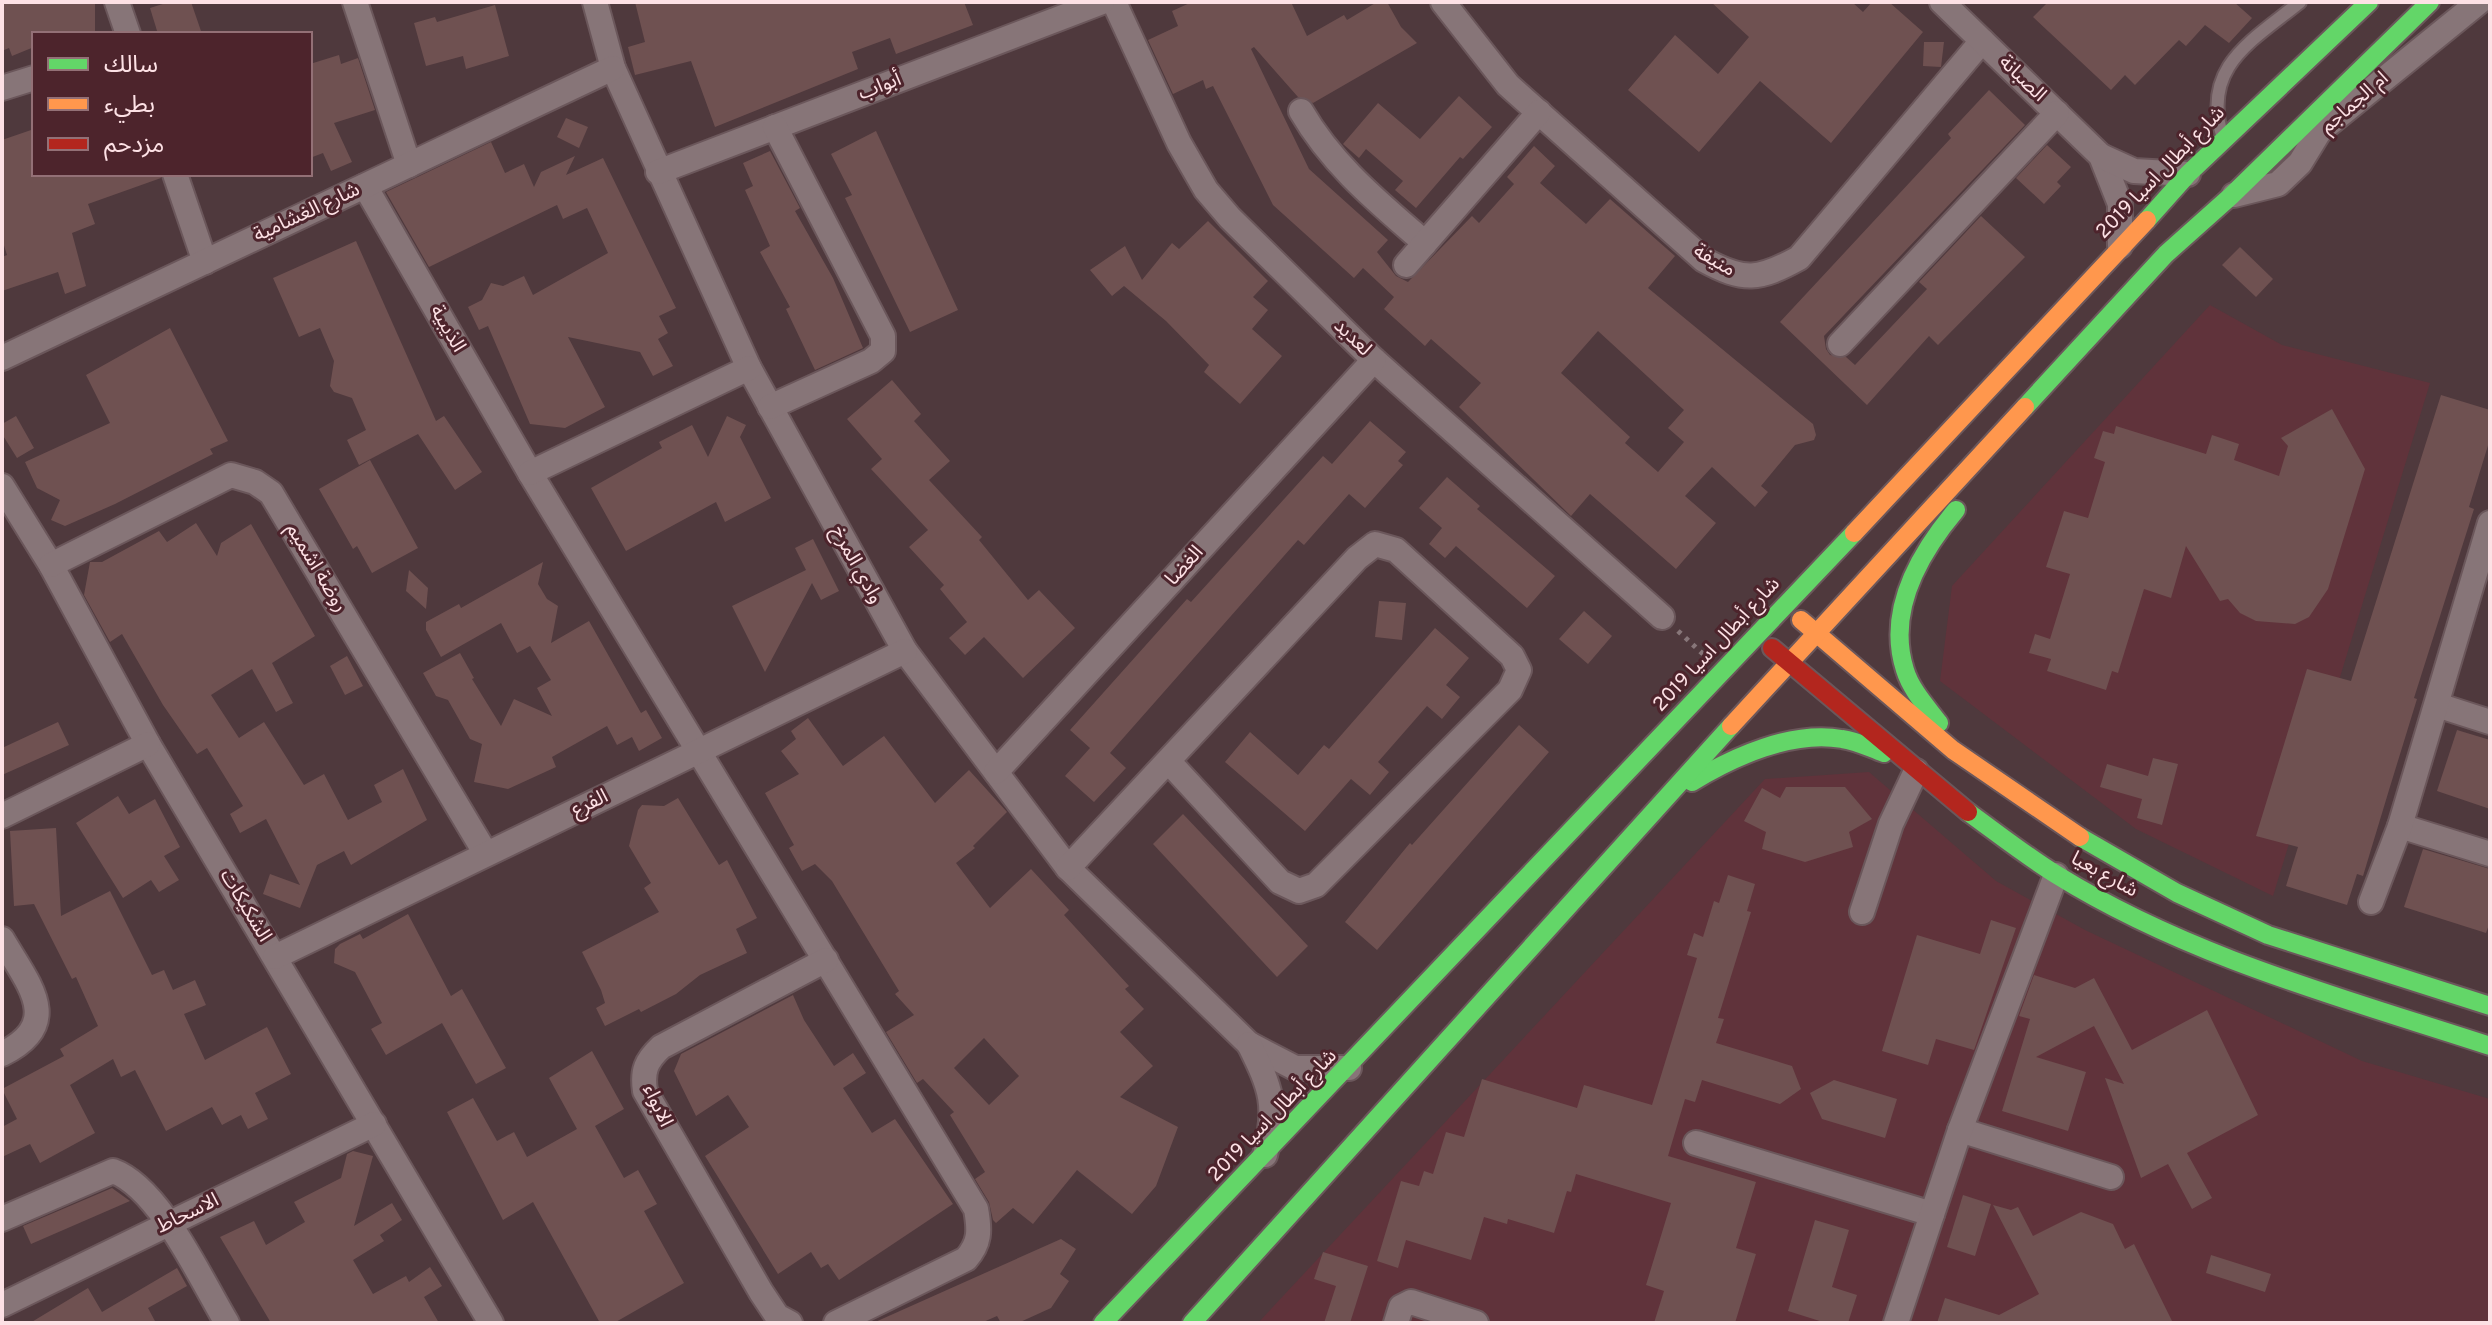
<svg xmlns="http://www.w3.org/2000/svg" width="2492" height="1325" viewBox="0 0 2492 1325" font-family="Overpass,'Noto Sans Arabic',sans-serif">
<rect width="100%" height="100%" fill="#4f393d"/>
<!-- built -->
<g fill="#60333b">
<path d="M2210,305l72,40 148,38 -157,513 -137,-67 -196,-148 12,-95z"/>
<path d="M1869,772l127,109 89,49 277,131 128,38v224h-1232l507,-544z"/>
</g>
<!-- building -->
<g fill="#6f5151" fill-rule="evenodd">
<path d="M2,2h93v32h-61v13l-22,9 -3,-8 -7,3z"/>
<path d="M169,2h22l11,32h-44l-8,-26z"/>
<path d="M635,2h329l9,23 -77,29 -6,-16 -38,14 6,17 -143,58 -24,-66 -56,14 -7,-28 17,-5z"/>
<path d="M1192,2h99l16,34 37,-21 3,5 30,-18h10l14,25 16,16 -104,60 -15,-6 -44,-50 -3,2 58,120 79,71 -11,12 19,24 12,6 64,-66 7,7 35,-39 -7,-7 27,-31 21,20 -15,17 46,41 24,-25 65,57 -27,32 165,136 3,11 -2,5 -19,5 -34,41 7,6 -13,15 -43,-40 -27,29 31,27 -40,46 -86,-75 -19,22 -112,-109 22,-24 -50,-44 -6,7 -41,-37 10,-12 -31,-29 -9,10 -81,-73 -60,-119 -7,3 -3,-9 -30,14 -25,-54 30,-14 -6,-15zM1598,331l86,79 -16,18 16,14 -26,30 -33,-29 5,-6 -69,-64z"/>
<path d="M1711,2h141l11,10 9,-10h17l34,30 -92,111 -71,-62 -61,71 -71,-62 47,-55 43,39 31,-37z"/>
<path d="M2048,2h186l18,16 -23,25 -24,-18 -19,21 -7,-6 -44,45 -10,-10 -14,15 -78,-73z"/>
<path d="M495,5l14,51 -43,13 -3,-13 -37,10 -12,-43 21,-6 2,5z"/>
<path d="M1924,42h20l-3,25 -18,-1z"/>
<path d="M339,55l2,9 17,-6 17,52 -41,13 18,39 -21,9 -8,-18 -13,5v-94z"/>
<path d="M1989,90l36,35 -201,211 2,13 4,6 16,2 9,8 72,-76 -8,-7 62,-66 44,41 -87,88 -9,-9 -62,69 -87,-83 171,-184 -3,-4z"/>
<path d="M1459,96l33,31 -29,32 -3,-2 -44,51 -21,-18 8,-9 -37,-32 -7,9 -16,-14 35,-41 42,36z"/>
<path d="M566,118l22,9 -9,21 -22,-11z"/>
<path d="M34,129v45h126l1,4 -73,26 7,20 -23,9 14,53 -21,8 -7,-22 -56,19v-34l5,-2 -5,-16v-99z"/>
<path d="M876,131l82,179 -48,22 -65,-134 7,-3 -21,-41z"/>
<path d="M491,142l14,31 19,-9 10,23 7,-15 34,-16 -9,19 37,-17 73,150 -17,8 9,17 -10,6 15,27 -20,10 -13,-24 -72,-15 37,70 -40,21 -35,-4 -42,-98 -9,4 -11,-23 14,-7 9,-17 12,3 21,-10 9,19 75,-42 -21,-45 -24,11 -6,-14 -128,62 -43,-75z"/>
<path d="M2047,145l24,22 -14,15 4,4 -17,18 -28,-26z"/>
<path d="M770,151l30,57 -5,3 38,67 30,70 -48,22 -29,-61 4,-2 -30,-55 10,-6 -25,-56 8,-4 -10,-23z"/>
<path d="M1208,221l60,60 -15,16 15,13 -16,19 30,27 -42,48 -36,-32 5,-7 -43,-44 -42,-35 -12,10 -22,-26 35,-24 17,34 30,-37 7,6z"/>
<path d="M356,241l80,180 8,-5 38,56 -27,18 -37,-56 -59,31 -12,-25 19,-10 -14,-32 -18,-6 -4,-6 4,-25 -14,-33 -21,9 -26,-59z"/>
<path d="M2240,247l33,32 -17,18 -34,-32z"/>
<path d="M170,328l58,113 -18,8 3,5 -98,50 -50,22 -14,-6 9,-20 -23,-12 -12,-26 85,-39 -24,-48z"/>
<path d="M892,380l29,34 -7,7 36,40 -21,19 53,57 -3,3 49,60 11,-10 36,38 -52,50 -39,-41 -19,18 -16,-17 18,-16 -27,-33 4,-4 -35,-38 19,-17 -57,-61 11,-10 -35,-40z"/>
<path d="M2441,395l49,15v29l-21,68 5,2 -60,189 3,1 -28,91 -26,86 -6,-2 -10,31 -61,-19 12,-39 -42,-11 51,-167 44,12z"/>
<path d="M2332,409l33,60 -37,120 -19,28 -14,7 -39,-3 -16,-8 -12,-14 -8,2 -34,-55 -15,52 -27,-9 -26,84 -6,-2 -6,19 -59,-19 4,-12 -22,-6 6,-19 15,5 20,-65 -24,-7 18,-56 24,7 17,-56 -11,-4 9,-27 11,3 2,-8 90,28 6,-19 27,9 -5,16 45,16 9,-30 -7,-8z"/>
<path d="M16,416l18,32 -17,10 -15,-24v-10z"/>
<path d="M727,416l19,9 -6,12 31,61 -46,24 -9,-20 -90,49 -35,-63 71,-40 -3,-6 33,-17 16,32z"/>
<path d="M1370,421l36,31 -8,9 5,4 -38,43 -16,-14 -45,51 -6,-5 -188,213 16,15 -32,34 -29,-26 25,-28 -20,-18 117,-131 4,3 132,-146 9,8z"/>
<path d="M370,460l48,88 -46,25 -15,-27 -4,3 -34,-60z"/>
<path d="M1447,477l33,29 -3,3 78,67 -28,32 -71,-62 -11,12 -16,-14 13,-16 -23,-20z"/>
<path d="M196,523l21,33 4,-13 30,-19 64,112 -43,27 21,40 -17,9 -24,-43 -41,26 28,43 25,-16 40,63 20,-11 24,46 34,-18 -8,-17 29,-16 24,51 -76,45 -7,-14 -27,14 -17,43 -37,-14 7,-20 30,11 -34,-66 -26,14 -10,-19 13,-8 -36,-58 -10,6 -34,-49 -41,-71 -12,8 -26,-47 6,-33h12l57,-31 8,11z"/>
<path d="M813,539l26,52 -18,9 -9,-17 -47,89 -33,-66 74,-36 -11,-22z"/>
<path d="M543,562l-5,22 9,15 11,7 -7,37 38,-22 52,92 5,-3 16,28 -23,13 -7,-14 -15,8 -10,-19 -55,31 4,10 -48,22 -34,-7 8,-38 -12,-5 -22,-39 -12,-4 -13,-23 37,-20 14,25 -2,1 29,47 13,-27 38,17 -15,-28 14,-8 -21,-34 -13,7 -16,-30 -60,34 -15,-27v-8l33,-18 2,4z"/>
<path d="M409,570l19,18 -2,21 -20,-18z"/>
<path d="M1379,601l27,2 -4,37 -27,-3z"/>
<path d="M1584,611l28,25 -24,28 -29,-25z"/>
<path d="M1435,628l34,30 -23,27 14,12 -18,22 -15,-13 -49,56 11,10 -19,23 -19,-16 -46,52 -80,-69 25,-30 48,43 26,-30 5,4z"/>
<path d="M347,656l16,30 -18,9 -15,-29z"/>
<path d="M808,718l35,48 41,-30 51,67 34,-33 38,42 -34,34 2,2 -19,15 34,45 41,-39 38,41 -5,5 65,71 -4,3 19,20 -24,23 33,34 -33,31 58,30 -22,59 -24,28 -55,-44 -44,54 -20,-16 -17,15 -3,-3 -4,-18 -14,-23 10,-7 -35,-57 4,-3 -31,-33 -6,4 -31,-51 28,-17 -19,-21 4,-3 -67,-110 -17,-17 -13,7 -13,-23 5,-3 -29,-52 34,-19 -18,-23 15,-12 -5,-8zM984,1038l35,38 -30,29 -35,-37z"/>
<path d="M58,722l11,23 -67,30v-27z"/>
<path d="M1519,725l30,27 -172,198 -32,-28 65,-79 2,2z"/>
<path d="M2457,730l33,10v69l-53,-18z"/>
<path d="M2153,758l25,6 -16,61 -25,-7 5,-19 -42,-12 7,-23 41,12z"/>
<path d="M1786,787h59l27,32 -23,13 4,15 -48,15 -43,-13 4,-17 -22,-11 18,-33 18,10z"/>
<path d="M118,796l11,18 26,-15 25,48 -16,9 15,24 -20,12 -8,-12 -28,18 -47,-75z"/>
<path d="M678,798l41,67 8,-5 30,58 -21,11 11,24 -47,22 -24,19 -35,18 -2,-3 -34,17 -9,-18 9,-5 -4,-13 -19,-38 77,-40 -15,-24 7,-5 -22,-37 9,-36 4,-5 22,1z"/>
<path d="M1183,814l125,132 -31,31 -124,-133z"/>
<path d="M56,828l5,88 49,-25 42,84 12,-5 9,20 22,-10 11,25 -22,9 21,46 62,-33 24,47 -36,19 13,26 -20,10 -7,-14 -19,10 -10,-18 -46,24 -31,-61 -14,7 -8,-18 -43,26 25,48 -55,30 -10,-19 -28,13v-30l15,-8 -15,-30 62,-33 -4,-7 38,-23 -22,-49 -4,2 -38,-75 -20,2 -4,-75z"/>
<path d="M2423,849l67,20v53l-4,11 -82,-26z"/>
<path d="M1728,875l27,9 -8,27 4,1 -33,106 6,1 -8,24 76,23 9,23 -21,15 -78,-24 -7,22 -10,-3 -17,57 88,26 -20,66 20,6 -21,69h-81l10,-32 -18,-6 25,-82 -95,-29 -5,18 -4,-1 -13,42 -46,-14 -1,5 -23,-7 -13,43 -65,-20 -8,28 -21,-7 24,-80 18,5 5,-15 9,3 13,-42 18,5 18,-58 95,29 7,-23 68,20 45,-147 -10,-3 7,-22 9,4 11,-36 5,2z"/>
<path d="M408,914l43,82 11,-7 44,79 -30,16 -34,-61 -56,32 -15,-26 11,-6 -27,-51 -21,-9 1,-14 5,-5 20,-10 3,5z"/>
<path d="M1991,920l25,8 -42,122 -38,-11 -8,26 -46,-14 35,-116 63,19z"/>
<path d="M2034,975l41,13 19,-10 38,72 75,-40 51,105 -71,38 25,45 -20,11 -24,-45 -27,14 -36,-100 19,6 -30,-58 -58,31 50,15 -18,59 -66,-20 28,-92 -11,-3z"/>
<path d="M793,995l11,25 30,46 19,-13 13,20 -23,15 29,45 23,-14 58,85 -114,76 -11,-16 -7,4 -10,-16 -33,22 -73,-118 44,-29 -21,-32 -32,21 -22,-45 7,-17z"/>
<path d="M592,1051l32,58 -29,17 29,52 14,-8 19,34 -13,7 40,72 -70,40h-14l-67,-121 -30,18 -56,-108 26,-14 24,43 17,-9 13,25 50,-28 -28,-51z"/>
<path d="M1834,1080l63,19 -12,39 -63,-19 -12,-26z"/>
<path d="M353,1151l20,5 -19,70 38,-23 10,17 -22,15 4,6 -31,19 20,34 33,-18 3,6 21,-15 12,19 -18,11 15,26h-168l-51,-86 34,-16 12,24 39,-23 -11,-20 47,-24 6,-24z"/>
<path d="M112,1188l18,13 -99,43 -8,-18z"/>
<path d="M1963,1195l28,9 -16,52 -28,-9z"/>
<path d="M1993,1205l18,5 7,-3 15,29 48,-24 32,12 12,25 9,-5 39,79h-236l8,-25 54,17 40,-21z"/>
<path d="M1815,1220l34,10 -17,57 25,8 -9,28h-22l-38,-12z"/>
<path d="M1061,1239l15,10 -16,25 9,7 -18,27 -33,15h-17l-4,-7 -16,7h-108z"/>
<path d="M1323,1252l45,14 -18,57h-26l12,-37 -22,-7z"/>
<path d="M2211,1255l60,19 -6,18 -59,-19z"/>
<path d="M177,1268l10,18 -39,22 8,15h-126l58,-35 14,24z"/>
</g>
<g fill="none" stroke-linecap="round" stroke-linejoin="round">
<!-- lane casing -->
<g stroke="#6b575b" stroke-width="16">
<path id="lane" d="M2223,138c-23,-71 29,-97 77,-136"/>
</g>
<!-- street casing -->
<g stroke="#6b575b" stroke-width="28">
<g id="street">
<path d="M117,2l11,32"/>
<path d="M355,2l54,163"/>
<path d="M595,2l18,66 136,300 156,283 163,217 181,176 46,24h54"/>
<path d="M1114,2l65,141 27,47 24,28 144,142 288,257"/>
<path d="M1443,2l65,83 196,175c40,22 55,20 95,-2l183,-217"/>
<path d="M1942,2l159,154 19,48v42"/>
<path d="M2,88l32,-10"/>
<path d="M1301,111c32,55 77,91 124,132"/>
<path d="M2101,156l33,15 54,3"/>
<path d="M658,172l444,-170"/>
<path d="M175,174l30,88"/>
<path d="M365,186l165,287 446,736c4,22 4,34 -10,50l-130,64"/>
<path d="M2234,195l44,-11 22,-21 19,-31 160,-130"/>
<path d="M1406,265l133,-153"/>
<path d="M1840,344l217,-231"/>
<path d="M2,358l611,-290"/>
<path d="M770,407l101,-46 12,-10v-15l-108,-209"/>
<path d="M530,473l219,-105"/>
<path d="M2,486l49,79 97,179 343,579"/>
<path d="M51,565l180,-90 24,7 16,11 215,361"/>
<path d="M2437,705l53,17"/>
<path d="M996,772l378,-412"/>
<path d="M2,816l146,-72"/>
<path d="M2400,826l90,28"/>
<path d="M1068,868l289,-310 18,-14 21,6 116,106 7,14 -9,20 -194,195 -17,6 -19,-9 -111,-120"/>
<path d="M2371,902l29,-76 90,-303"/>
<path d="M1862,912l29,-88 25,-53"/>
<path d="M2,939c26,45 63,84 0,115"/>
<path d="M275,957l630,-306"/>
<path d="M1249,1044c22,44 29,62 16,111"/>
<path d="M1960,1130l151,47"/>
<path d="M1696,1143l236,71"/>
<path d="M2,1219l111,-48c47,17 88,109 114,152"/>
<path d="M2,1305l372,-181"/>
<path d="M790,1323l-13,-7 -16,-24 -116,-201c-3,-20 1,-30 16,-44l165,-87"/>
<path d="M1396,1323l5,-16 10,-5 65,21"/>
<path d="M1896,1323l64,-193 96,-255"/>
</g>
</g>
<!-- fast casing -->
<g stroke="#6b575b" stroke-width="22">
<g id="fast">
<path d="M2147,220l41,-46 181,-172"/>
<path d="M2025,407l141,-153 65,-58 199,-194"/>
<path d="M1939,723c-12,-16 -28,-33 -34,-53 -19,-59 14,-116 51,-160"/>
<path d="M1692,782c41,-25 100,-52 150,-43 15,2 28,9 42,14"/>
<path d="M1968,812c29,21 58,44 89,63 132,82 286,123 433,171"/>
<path d="M2080,837l97,56 91,42 222,71"/>
<path d="M1103,1323l751,-790"/>
<path d="M1192,1323l539,-597"/>
</g>
</g>
<!-- slow casing -->
<g stroke="#6b575b" stroke-width="22">
<g id="slow">
<path d="M1854,533l293,-313"/>
<path d="M1801,620l152,130 127,87"/>
<path d="M1731,726l294,-319"/>
</g>
</g>
<!-- jam casing -->
<g stroke="#6b575b" stroke-width="22">
<path id="jam" d="M1772,648l196,164"/>
</g>
<!-- path -->
<path stroke="#877679" stroke-width="5" stroke-dasharray="4 6" stroke-linecap="butt" d="M1678,631l25,23"/>
<!-- lane -->
<use href="#lane" stroke="#877578" stroke-width="12"/>
<!-- street -->
<use href="#street" stroke="#877578" stroke-width="24"/>
<!-- fast -->
<use href="#fast" stroke="#63d668" stroke-width="18"/>
<!-- slow -->
<use href="#slow" stroke="#ff974d" stroke-width="18"/>
<!-- jam -->
<use href="#jam" stroke="#b3261e" stroke-width="18"/>
</g>
<g text-anchor="middle" dominant-baseline="central" stroke-width="6" stroke-linejoin="round" paint-order="stroke">
<!-- street labels -->
<g font-size="20" fill="#fde1e5" stroke="#4d242c">
<text transform="translate(2022 79) rotate(44)">الصبانة</text>
<text transform="translate(880 87) rotate(-21)">أبواب</text>
<text transform="translate(2355 103) rotate(-41)">ام الجماجم</text>
<text transform="translate(2161 173) rotate(-46)">شارع أبطال اسيا 2019</text>
<text transform="translate(307 213) rotate(-25)">شارع الغشامية</text>
<text transform="translate(1714 261) rotate(30)">منيفة</text>
<text transform="translate(447 329) rotate(60)">الذيبية</text>
<text transform="translate(1352 338) rotate(44)">لعديد</text>
<text transform="translate(856 565) rotate(61)">وادي المرخ</text>
<text transform="translate(1185 566) rotate(-48)">الغضا</text>
<text transform="translate(316 568) rotate(59)">روضة اشميم</text>
<text transform="translate(1717 645) rotate(-47)">شارع أبطال اسيا 2019</text>
<text transform="translate(590 804) rotate(-26)">الفرع</text>
<text transform="translate(2104 875) rotate(29)">شارع بعيا</text>
<text transform="translate(245 906) rotate(59)">الشكيكات</text>
<text transform="translate(657 1106) rotate(65)">الابواء</text>
<text transform="translate(1273 1116) rotate(-46)">شارع أبطال اسيا 2019</text>
<text transform="translate(188 1214) rotate(-26)">الاسحاط</text>
</g>
</g>
<!-- border -->
<rect width="2492" height="1325" fill="none" stroke="#fde1e5" stroke-width="8"/>
<!-- legend -->
<rect x="32" y="32" width="280" height="144" fill="#4d242c" stroke="#937076" stroke-width="2"/>
<rect x="48" y="58" width="40" height="12" fill="#63d668" stroke="#937076" stroke-width="2"/>
<text x="104" y="72" font-size="24" fill="#fde1e5">سالك</text>
<rect x="48" y="98" width="40" height="12" fill="#ff974d" stroke="#937076" stroke-width="2"/>
<text x="104" y="112" font-size="24" fill="#fde1e5">بطيء</text>
<rect x="48" y="138" width="40" height="12" fill="#b3261e" stroke="#937076" stroke-width="2"/>
<text x="104" y="152" font-size="24" fill="#fde1e5">مزدحم</text>
</svg>
